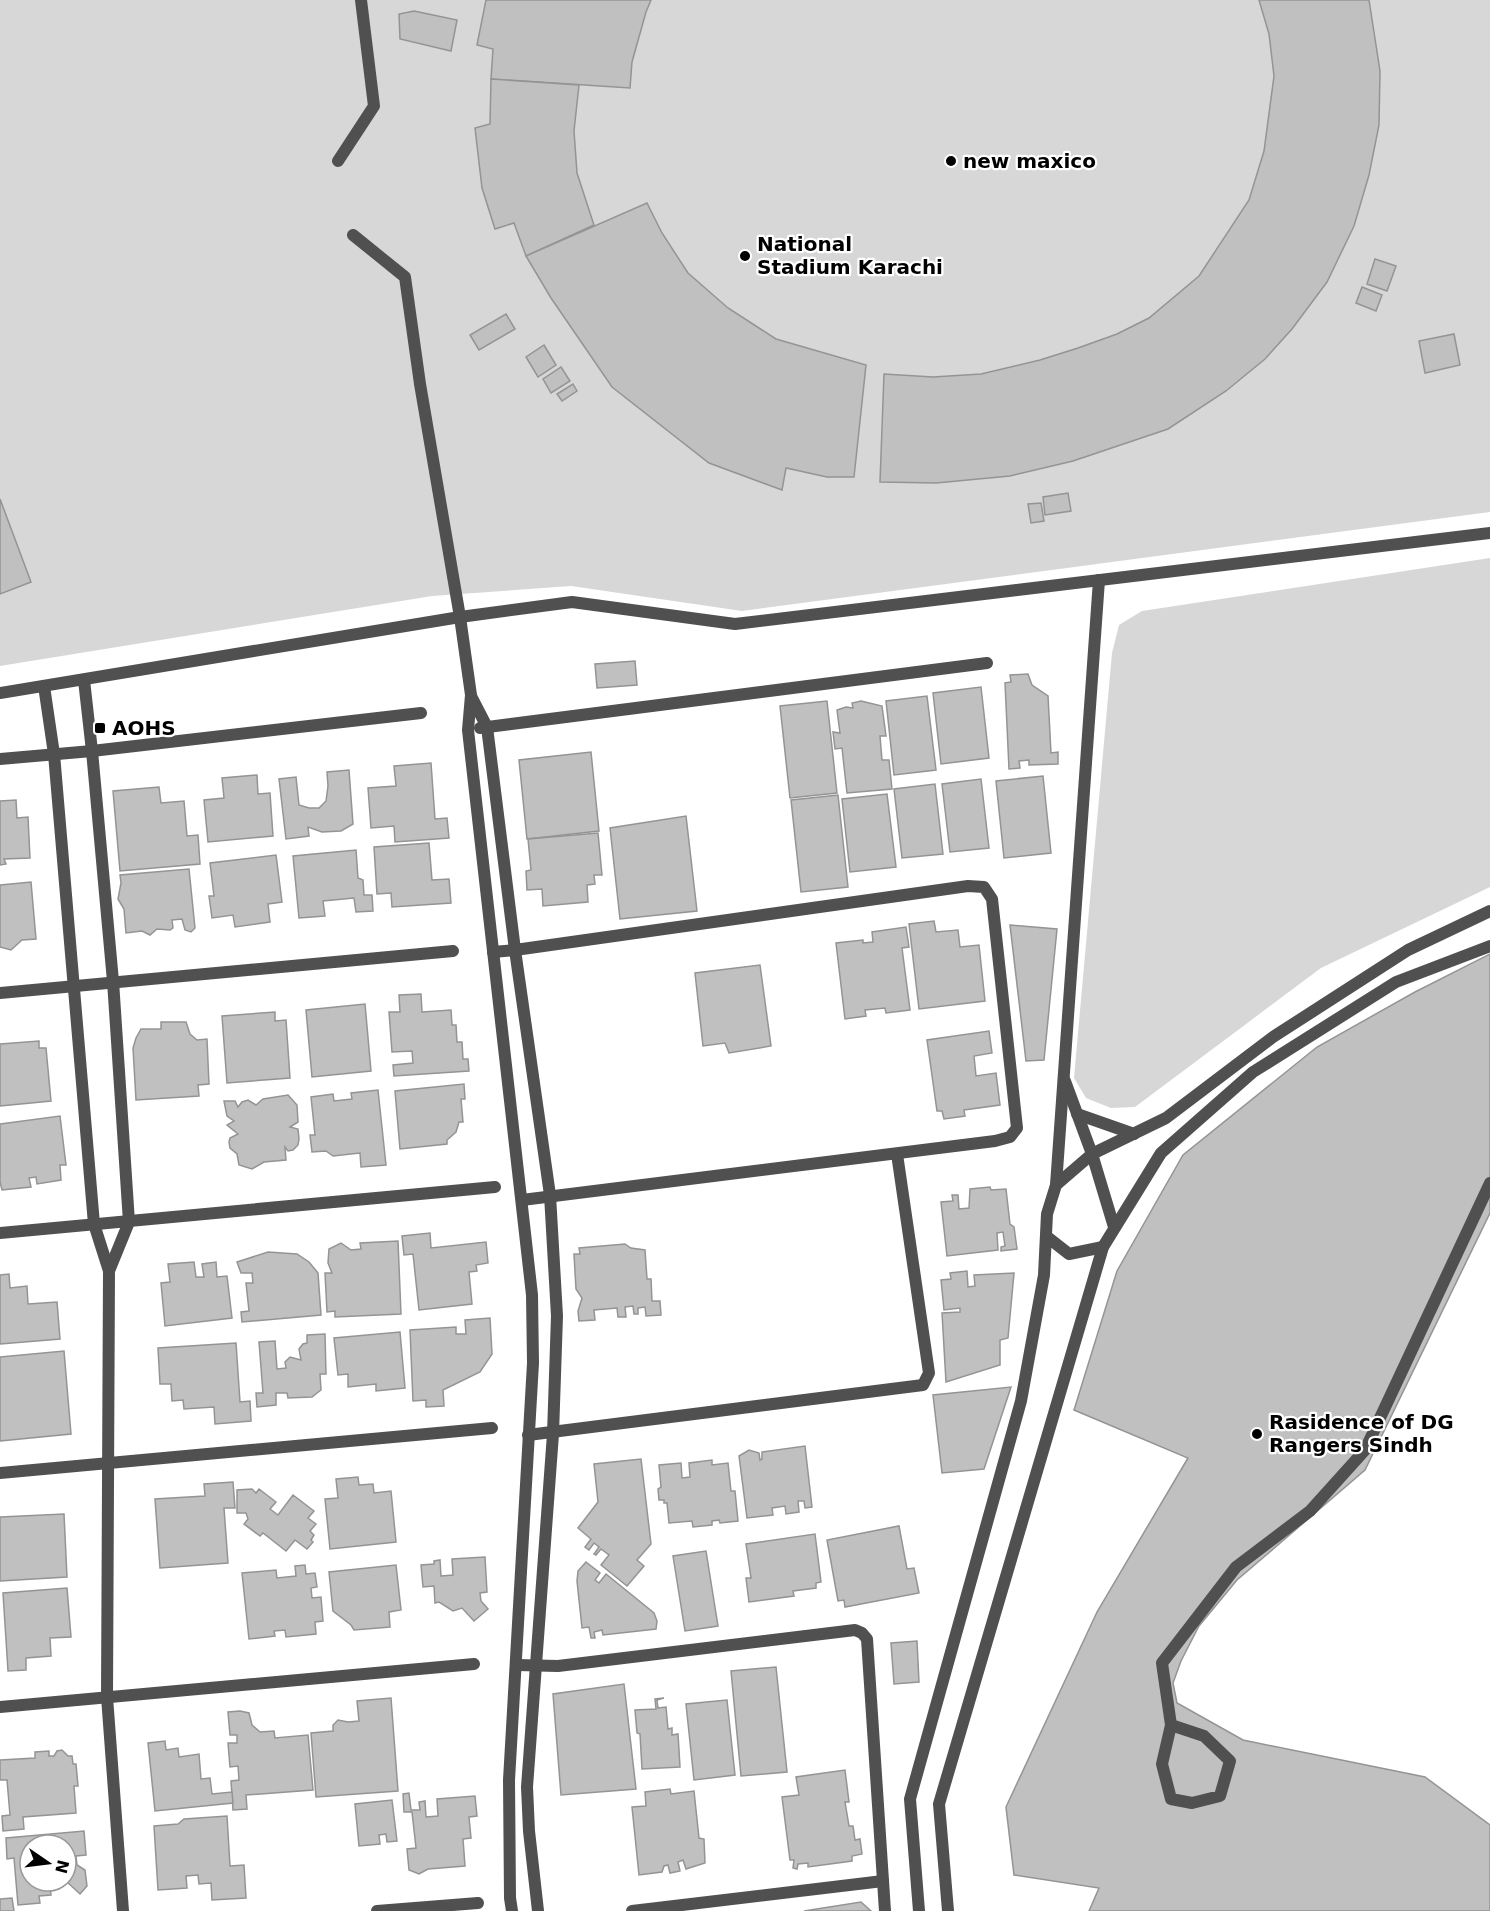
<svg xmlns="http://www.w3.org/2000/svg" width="1490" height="1911" viewBox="0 0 1490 1911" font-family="'DejaVu Sans',sans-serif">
<rect width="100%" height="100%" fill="#fff"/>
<!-- green -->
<g fill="#d7d7d7">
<path d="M0,0h1490v512l-748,99 -171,-25 -139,10 -432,70z"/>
<path d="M1490,558v329l-169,81 -186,139 -24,1 -25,-10 -12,-20 38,-425 7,-28 23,-14z"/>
</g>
<!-- building -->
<g fill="#c0c0c0" stroke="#949494" stroke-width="1.5">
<path d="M486,0h165l-5,12 -14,50 -2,26 -139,-9 2,-30 -16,-4z"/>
<path d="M1259,0h110l11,71 -1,54 -10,50 -15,51 -27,56 -35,47 -27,30 -39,32 -58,38 -95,32 -63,15 -74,7 -56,-1 4,-108 49,3 48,-3 59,-14 38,-12 39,-14 32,-16 50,-42 50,-76 15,-49 10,-75 -5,-42z"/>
<path d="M414,11l43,9 -6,31 -51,-12 -1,-25z"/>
<path d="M491,79l88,6 -5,46 3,42 17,52 -68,31 -12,-33 -19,6 -13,-41 -7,-60 15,-4z"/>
<path d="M647,203l15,30 26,40 40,35 48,31 90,26 -12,112h-27l-41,-9 -4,22 -73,-27 -97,-76 -61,-89 -25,-42z"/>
<path d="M1375,259l21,7 -9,25 -20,-7z"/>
<path d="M1362,287l20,8 -6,16 -20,-8z"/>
<path d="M506,314l9,15 -36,21 -9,-15z"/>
<path d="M1454,334l6,31 -35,8 -6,-32z"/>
<path d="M544,345l12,20 -18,12 -12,-20z"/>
<path d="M561,367l9,14 -19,12 -8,-14z"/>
<path d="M573,384l4,7 -15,10 -5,-7z"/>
<path d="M1068,493l3,18 -26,4 -2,-18z"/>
<path d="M0,499l31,83 -31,12z"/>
<path d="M1041,503l3,18 -13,2 -3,-19z"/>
<path d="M635,661l2,24 -40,3 -2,-24z"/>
<path d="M1028,674l4,11 16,11 3,57 7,-1v12l-29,1v-5l-10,1 1,7 -11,1 -4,-86 6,-1 -1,-7z"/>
<path d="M981,687l8,71 -48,6 -8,-71z"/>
<path d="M927,696l9,74 -42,5 -8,-74z"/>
<path d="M827,701l10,92 -47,5 -10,-92z"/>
<path d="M861,701l21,5 4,30h-6l2,24h7l3,29 -45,4 -5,-45 -7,1 -2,-17 7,1 -3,-23 9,-3 7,1 -1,-5z"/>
<path d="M591,752l8,79 -72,8 -8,-79z"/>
<path d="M431,763l4,56 12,-1 2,20 -54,4 -1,-16 -23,2 -3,-40 28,-2 -2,-20z"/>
<path d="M349,770l4,54 -12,7 -19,1 -14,-5 1,9 -23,3 -7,-60 17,-2 3,28 10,3h10l7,-7 2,-15 -1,-14z"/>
<path d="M257,775l1,19 12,-1 3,43 -65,6 -4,-42 20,-2 -2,-20z"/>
<path d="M1043,776l8,77 -47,5 -8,-77z"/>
<path d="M981,779l8,69 -39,4 -8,-68z"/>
<path d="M935,784l8,70 -41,4 -8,-69z"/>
<path d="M159,787l2,16 23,-2 3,35 11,-1 2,29 -80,7 -7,-80z"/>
<path d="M887,794l9,73 -46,5 -8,-73z"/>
<path d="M838,795l10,92 -47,5 -10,-92z"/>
<path d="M16,800l1,18 11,-1 2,41 -26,1 2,5 -6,1v-64z"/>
<path d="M686,816l11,95 -77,8 -10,-91z"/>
<path d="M598,833l4,42h-8l1,9 -8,1 1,17 -45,4 -1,-17 -15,1 -1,-19 5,-1 -3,-31z"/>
<path d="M429,843l3,37 17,-1 2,24 -59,4 -1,-14 -14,1 -3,-47z"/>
<path d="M356,850l2,28 5,2 1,15h8l1,16 -17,1 -2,-14 -31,3 2,15 -26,2 -6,-62z"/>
<path d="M276,855l6,47 -14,2 2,18 -35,5 -2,-12 -21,3 -3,-22h5l-4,-33z"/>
<path d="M189,869l6,59 -4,4 -6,-2 -3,-11 -10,1 1,8 -3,2 -13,-1 -7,6 -8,-4 -16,2 -2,-24 -6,-10 3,-16 -1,-8z"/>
<path d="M31,882l5,57 -14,1 -11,10 -11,-3v-62z"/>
<path d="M934,921l2,11 22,-2 2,17 19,-2 6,56 -66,8 -10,-85z"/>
<path d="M1010,925l47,4 -13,131 -18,1z"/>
<path d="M906,927l3,20 -7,1 8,62 -24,3 -1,-5 -20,2 1,6 -21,3 -9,-76 27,-3v3l10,-1 -1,-10z"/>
<path d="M1490,954v259l-125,257 -128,110 -38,46 -18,35 -8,22 4,20 66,37 182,37 65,48v86h-401l10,-23 -85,-13 -8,-68 91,-195 91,-154 -114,-48 43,-139 66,-116 134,-108 98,-55z"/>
<path d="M760,965l11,81 -42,7 -4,-10 -22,3 -8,-73z"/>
<path d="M421,994l1,18 29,-2 1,15h4l1,17h5l1,17h5l1,12 -75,5 -1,-11 20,-2 -1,-12 -20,1 -3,-40h11l-1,-17z"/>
<path d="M365,1004l6,67 -59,6 -6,-67z"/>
<path d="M275,1012v9l11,-1 4,58 -63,5 -5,-67z"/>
<path d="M161,1022h25l4,12 7,6 10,-1 2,45 -11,1 1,11 -63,4 -3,-52 3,-10 5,-9h20z"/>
<path d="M989,1031l3,22 -18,3 2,20 20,-3 4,32 -36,5 1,6 -21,3 -2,-8h-5l-10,-71z"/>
<path d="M39,1041v7h7l5,53 -51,5v-62z"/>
<path d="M464,1084l1,15h-4l2,23h-4l-3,10 -9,8v4l-47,5 -5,-58z"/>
<path d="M378,1090l8,75 -25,2 -1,-14 -27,3 -7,-5 -14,1 -2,-17h5l-4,-38 22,-3 1,7 18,-2 -1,-6z"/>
<path d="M288,1095l9,10 1,17 -8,5 8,2 1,10 -1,6 -5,5 -5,1 -3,-4 1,13 -22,2 -12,7 -13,-4 -2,-11 -7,-6 -1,-6 1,-4 8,-4 -11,-9 7,-4 -7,-5 -3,-15h11l3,6 4,-5 6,-2 8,5 7,-6z"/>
<path d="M60,1116l6,49h-6l1,15 -24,4 -1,-7 -7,1 2,9 -29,3 -2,-8v-58z"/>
<path d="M990,1187l1,3 15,-1 4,35 4,3 3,22 -16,2v-4l4,-1 -2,-14 -6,1 1,17 -51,6 -6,-54 12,-1 -1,-6h6l1,14 10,-1 1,-19z"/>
<path d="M430,1233l1,15 55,-6 2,21 -12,2 1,6 -8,1 3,32 -53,6 -6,-56 -9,1 -2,-19z"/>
<path d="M398,1241l3,73 -66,3v-6l-8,1 -2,-39h7l-4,-10 1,-14 12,-6 10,7 10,-1 -1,-6z"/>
<path d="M625,1244l6,4 14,2 2,29h4l1,22h8l1,14 -15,1 -1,-9 -7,1v6h-4l-1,-8 -8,1 1,10h-8l-1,-9 -23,2 1,10 -16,1 -1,-10 4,-13 -6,-9 -2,-35h6l-1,-6z"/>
<path d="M268,1252l29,2 12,8 9,11 3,42 -79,7 -1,-10 8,-1 -3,-28h7l-1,-10h-11l-4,-11z"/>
<path d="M194,1262l2,15h8l-2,-13 14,-2 1,15 10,-1 5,42 -67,8 -4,-43 9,-1 -2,-18z"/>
<path d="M967,1271l1,16 7,-1 -1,-11 40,-2 -6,65 -8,2v25l-54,17 -4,-69 18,-1v-4l-16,2 -3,-30 10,-1 -1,-6z"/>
<path d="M9,1274l1,14 17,-2 1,18 29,-2 3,37 -60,5v-69z"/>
<path d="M490,1318l2,36 -12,18 -37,18 1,16 -18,1v-7l-13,1 -3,-71 46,-3v7h10l-1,-14z"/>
<path d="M400,1332l5,56 -29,3v-7l-28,3v-13l-10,1 -4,-37z"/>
<path d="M325,1334l1,40h-6l1,16 -9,7 -24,1 -1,-5h-11v12l-19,2 -1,-14h7l-4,-51 16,-1 2,28 9,-1 -1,-6 5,-5 11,3 -2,-11 4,-5 4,-1v-8z"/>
<path d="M236,1343l4,59 10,-1 1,20 -36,3 -1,-17 -30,2 -1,-9 -11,1 -1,-17h-11l-2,-36z"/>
<path d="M64,1351l7,83 -71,7v-84z"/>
<path d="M1011,1387l-27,82 -42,4 -9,-78z"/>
<path d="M805,1446l7,61 -7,1 -1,-7h-6l1,11 -13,2 -1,-8 -13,2 1,7 -26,3 -8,-62 10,-6 10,3 1,7 2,-1v-7z"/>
<path d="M641,1459l10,85 -14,16 7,6 -17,20 -26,-21 8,-10 -8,-6 -5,6 -2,-1 5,-7 -5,-4 -5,7 -4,-3 6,-8 -13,-11 20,-26 -4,-38z"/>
<path d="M712,1460v5l16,-2 3,28h4l3,30 -18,2 -1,-3 -7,1v4l-19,2 -1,-6 -23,2 -2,-20h-3v-3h-5l-1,-11 3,-2 -2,-22 22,-2 1,15 8,-1 -1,-14z"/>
<path d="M358,1477l1,8 14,-1 1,9 17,-2 5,51 -66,7 -5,-50 13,-1 -2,-19z"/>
<path d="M233,1482l2,26h-11l4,55 -68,5 -5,-69 50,-3 -1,-12z"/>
<path d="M252,1489l4,4 3,-4 17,13 -6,7 8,6 15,-20 21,16 -6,7 8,6 -6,7 4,4 -3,5 2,2 -6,7 -12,-9 -9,11 -23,-18 -3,3 -16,-12 4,-5 -2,-6h-9v-23z"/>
<path d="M64,1514l3,63 -67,4v-64z"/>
<path d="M899,1526l8,43 7,-1 5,25 -74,14 -1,-7 -6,1 -11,-61z"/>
<path d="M815,1534l6,48 -5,1v5l-23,3 1,5 -45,6 -3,-24h5l-5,-34z"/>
<path d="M706,1551l12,75 -33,5 -12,-75z"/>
<path d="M485,1557l2,35 -7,1 1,8 7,8 -14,12 -12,-13 -9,3 -14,-9 -4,1 -1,-17 -11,1 -2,-22 13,-1v-3l6,-1 1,16 12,-1 -1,-16z"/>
<path d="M586,1562l14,11 -5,7 4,3 7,-9 48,39 3,8 -1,8 -53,6 -1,-5 -8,2 1,6h-4l-2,-11 -7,1 -5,-47 1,-10z"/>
<path d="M305,1565l1,9 9,-1 2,14 -6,1 1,10 9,-1 2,24 -8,1 1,12 -30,3 -1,-7 -11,1 1,5 -26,3 -7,-66 34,-3 1,8 19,-2 -1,-10z"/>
<path d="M396,1565l5,45 -12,2 1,15 -36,3 -3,-5 -18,-14 -4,-39z"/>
<path d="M67,1588l4,49 -21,1 1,18 -25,2v12l-18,1 -5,-78z"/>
<path d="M917,1641l2,41 -25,2 -3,-41z"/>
<path d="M776,1667l11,105 -46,4 -10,-105z"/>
<path d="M624,1684l12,105 -75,6 -8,-101z"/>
<path d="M391,1698l7,93 -82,6 -5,-64 22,-2v-6l5,-5 10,2 11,-1 -2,-20z"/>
<path d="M664,1698l-7,2 1,8 8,-1 2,22 4,-1v7l6,-1 2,33 -38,2 -2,-35 -3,-1 -2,-23 21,-1 -1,-10z"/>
<path d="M727,1700l8,75 -41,5 -8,-76z"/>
<path d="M240,1711l9,2 3,12 8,7 14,-1 1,7 33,-3 5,55 -67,5 1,14 -14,1 -2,-29 8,-1 -1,-14 -8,1 -2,-24h9v-8h-7l-2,-23z"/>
<path d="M165,1741l1,9 12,-2 1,9 20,-3 2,25 9,-1 2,16 20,-2 1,11 -78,8 -7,-68z"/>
<path d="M62,1750l6,6h4l1,8h3l2,22h-4l2,27 -53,4 1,12 -21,2 -1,-15 8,-1 -3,-35h-7v-20l35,-2v-6l14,-1v5h5l3,-5z"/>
<path d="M845,1770l4,32h-4l4,24h4l2,14 5,-1 2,15 -10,2v5l-44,6v-4l-10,1 -1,5 -4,-1 1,-8h-4l-8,-63 17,-2 -3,-18z"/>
<path d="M670,1789l1,5 23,-3 5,47 5,1 1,24 -19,6 -3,-9 -5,2 2,9 -10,2 -2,-8 -4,1 -2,6 -23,3 -7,-68 14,-1 -1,-14z"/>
<path d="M409,1793l2,17h9l-1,-8 6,-1 1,16 12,-1 -1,-17 38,-3 2,20 -8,1 2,21 -8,1 2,27 -37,3 -9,5 -10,-4 -2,-21 9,-1 -4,-36h-8l-1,-18z"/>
<path d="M392,1800l5,41 -10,1 -1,-8 -7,1 1,9 -21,2 -4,-42z"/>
<path d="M227,1816l3,50 14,-1 2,33 -34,2 -1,-17 -12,1 -1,-9 -12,1 1,12 -29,2 -4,-64 24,-2 6,-5z"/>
<path d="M84,1831l2,24 -10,1 1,9 8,5 2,16 -7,8 -14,-13v-36h-36v36h35l-6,8h-5l-4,-3 1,9 -12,1 1,7 -22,2 -4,-47 -7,1 -1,-21z"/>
<path d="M12,1898l2,13h-14v-12z"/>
<path d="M861,1902l10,9h-67z"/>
</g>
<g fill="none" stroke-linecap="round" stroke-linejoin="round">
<!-- service -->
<g stroke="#505050" stroke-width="12">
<path d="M338,161l36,-55 -13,-106"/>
<path d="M353,235l52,42 15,107 40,233"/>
</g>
<!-- minor -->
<g stroke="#505050" stroke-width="12">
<path d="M460,617l11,78 -3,35 64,565 1,68 -24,417 1,118 2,13"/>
<path d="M84,680l8,71 21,230 16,241 -20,49"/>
<path d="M44,686l10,68 40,470 15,47 -2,426 16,214"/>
<path d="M471,696l16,31 28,223 35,245 7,121 -4,118 -26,353 2,44 9,80"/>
<path d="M480,728l507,-65"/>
<path d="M0,759l92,-8 329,-38"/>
<path d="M493,952l22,-2 453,-64 16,1 8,12 25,229 -7,9 -15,4 -473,59"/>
<path d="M0,993l453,-42"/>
<path d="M0,1233l495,-46"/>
<path d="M528,1435l395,-50 6,-12 -32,-219"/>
<path d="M0,1473l492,-45"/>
<path d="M517,1665l41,1 297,-36 7,3 5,6 18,272"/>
<path d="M0,1707l474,-43"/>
<path d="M1171,1725l33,11 26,25 -10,35 -28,7 -21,-4 -9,-35 9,-39 -9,-62 74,-96 74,-56 55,-61 125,-267"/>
<path d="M377,1911l101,-8"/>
<path d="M632,1911l251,-30"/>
</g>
<!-- tertiary -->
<g stroke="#505050" stroke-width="12">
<path d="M0,693l460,-76 112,-15 163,22 755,-91"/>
<path d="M1065,1081l27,73 22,73"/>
<path d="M1077,1114l57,20"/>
<path d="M1056,1185l43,-605"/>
<path d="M1046,1236l23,18 34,-7"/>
<path d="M919,1911l-9,-112 111,-398 23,-126 3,-61 9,-29 36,-31 74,-36 107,-81 135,-87 82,-39"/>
<path d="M948,1911l-9,-107 164,-557 58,-94 92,-81 143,-90 94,-36"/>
</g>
</g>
<!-- markers -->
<g fill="#000" stroke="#fff" stroke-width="2">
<circle cx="951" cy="161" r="6"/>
<circle cx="745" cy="256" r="6"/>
<rect x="94" y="722" width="12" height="12" rx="3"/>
<circle cx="1257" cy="1434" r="6"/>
</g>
<g text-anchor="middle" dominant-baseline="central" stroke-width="4.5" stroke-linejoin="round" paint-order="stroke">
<!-- poi labels -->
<g font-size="20" font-weight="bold" fill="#000" stroke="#fff" text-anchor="start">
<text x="963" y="161">new maxico</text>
<text x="757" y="244">National<tspan x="757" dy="23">Stadium Karachi</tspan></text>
<text x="112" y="728">AOHS</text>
<text x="1269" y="1422">Rasidence of DG<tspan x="1269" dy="23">Rangers Sindh</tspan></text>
</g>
</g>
<!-- north arrow -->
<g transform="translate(48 1863) rotate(104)"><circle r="28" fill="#ffffff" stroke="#999999" stroke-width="1.5"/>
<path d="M0-4.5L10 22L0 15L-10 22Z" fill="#000000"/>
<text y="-9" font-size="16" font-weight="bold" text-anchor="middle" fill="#000000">N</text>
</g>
</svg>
